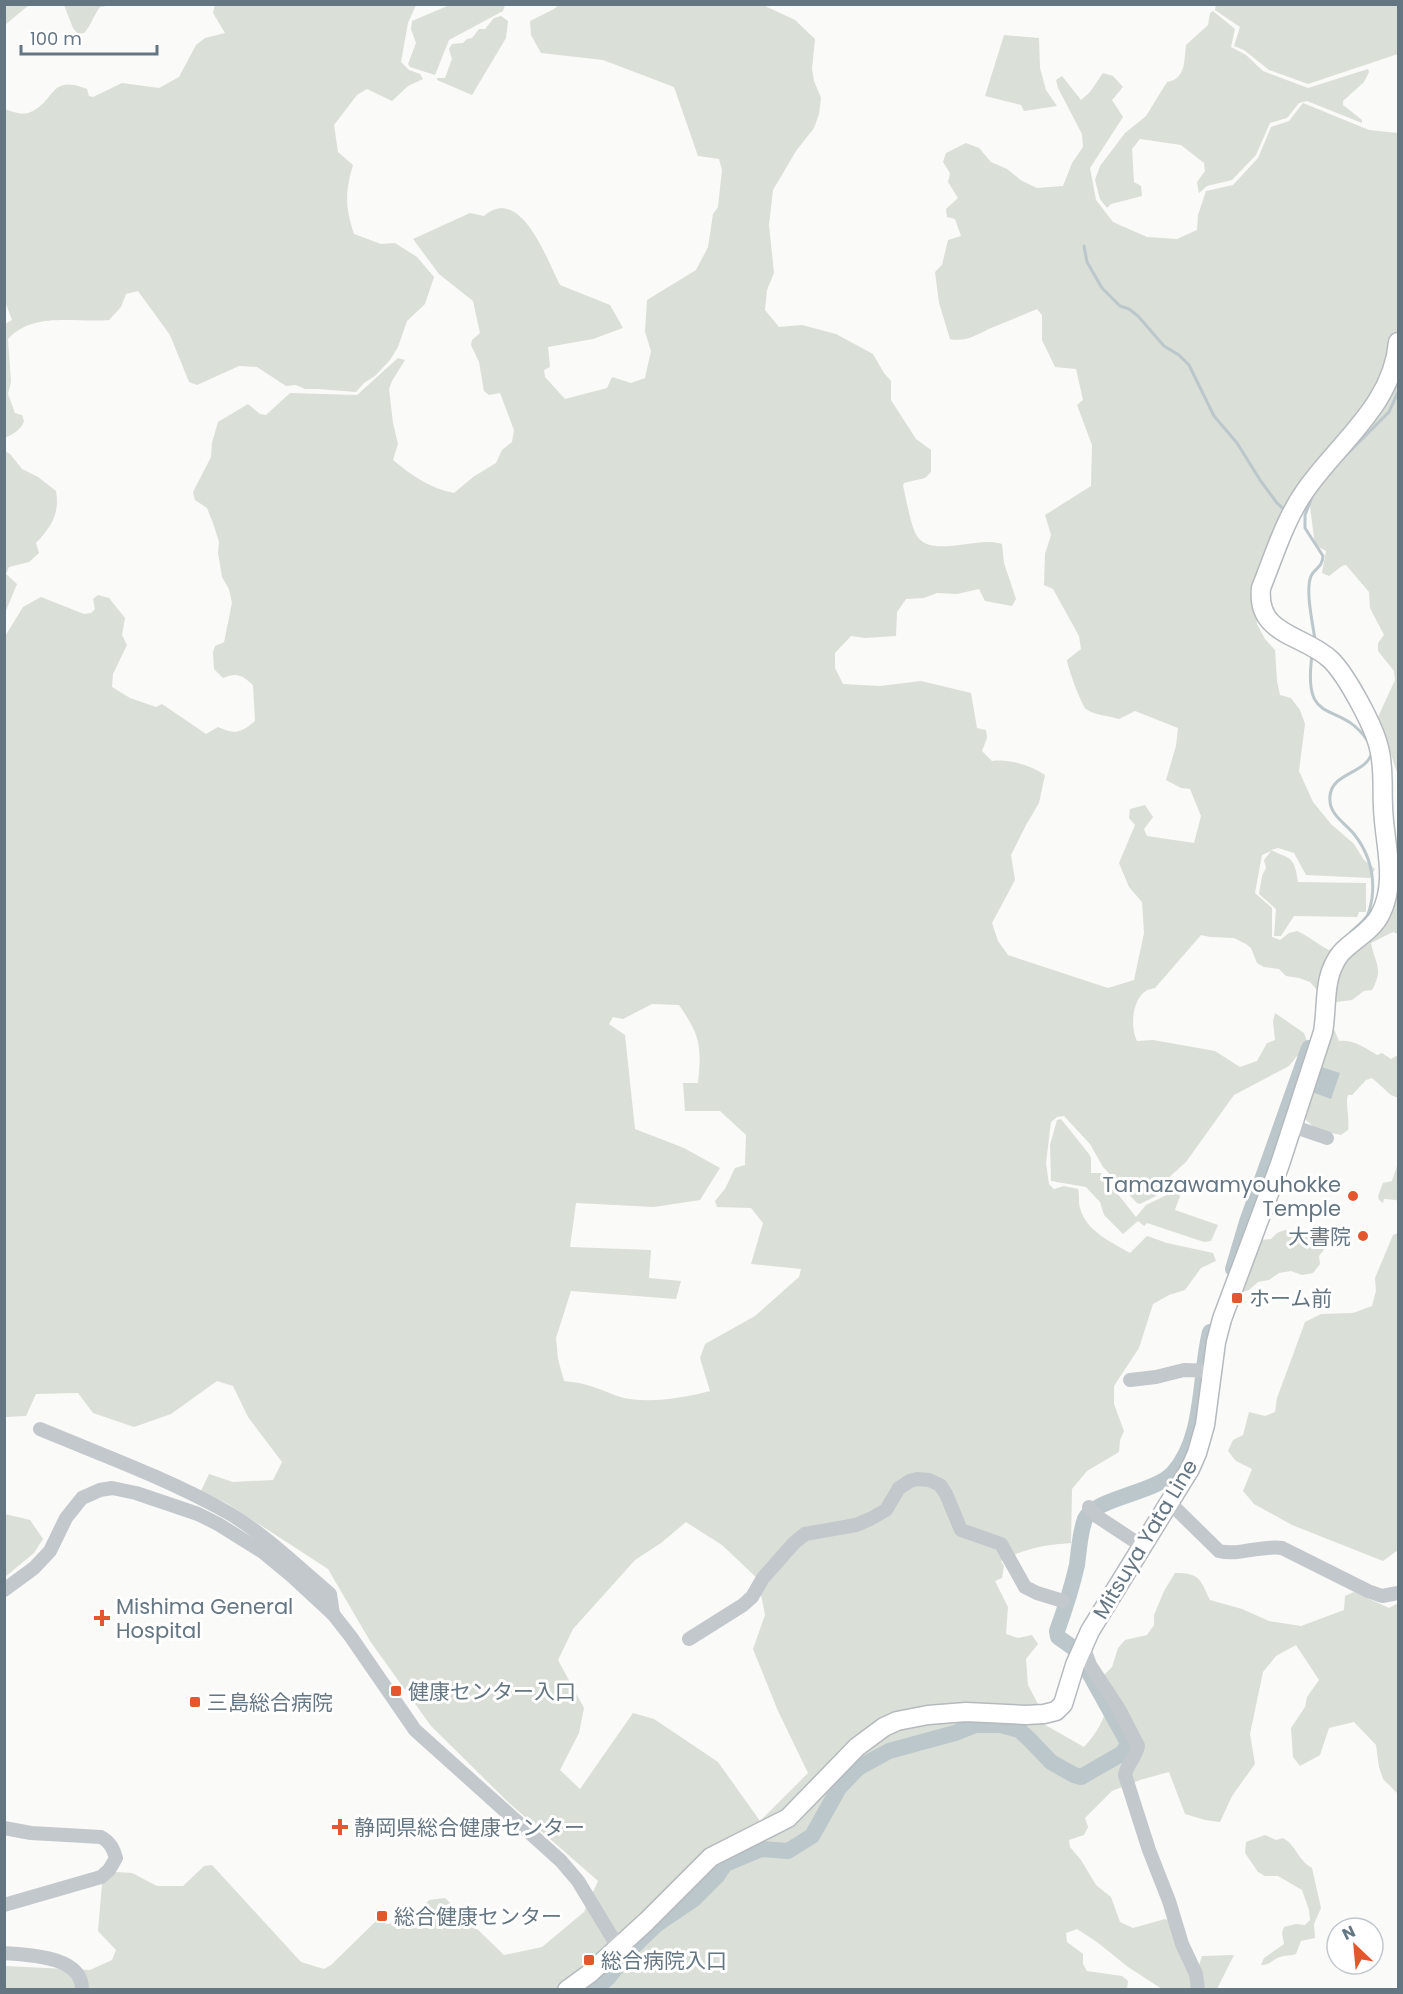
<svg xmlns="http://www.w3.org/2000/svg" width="1403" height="1994" viewBox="0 0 1403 1994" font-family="Poppins,'Noto Sans JP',sans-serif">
<rect width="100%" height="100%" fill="#fafaf8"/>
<!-- green -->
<g fill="#dadfd7" fill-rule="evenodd">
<path d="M5,4h24v1l-24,20z"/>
<path d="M215,4l201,1 -8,18 -7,39 8,8 11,4 3,5 -15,7 -16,15 -25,-12 -10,6 -23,30 4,27 15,13c-8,27 -8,42 1,69l27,10 14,-1 22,14 17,20 -9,27 -18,17 -9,26 -8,13 -15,16 -11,7 -8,9 -38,-3h-13l-9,-4 -10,1 -29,-19 -18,-1 -42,19 -8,-3 -19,-47 -32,-44 -12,3 -5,13 -12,13c-34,3 -76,-9 -101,19l3,43 -3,12 7,19 7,2 2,6c-3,9 -11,13 -19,17v-114l7,-4 -8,-21 1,-190c6,2 15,6 23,4 28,-10 20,-40 59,-24l2,7 4,1 29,-14 37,5 20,-11 17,-32 9,-7 20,-5 -12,-20z"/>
<path d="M452,4l53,1 -2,6 -54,29 -14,35 -25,-8 -2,-3 8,-21 -5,-14 1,-8z"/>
<path d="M1216,4l182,1v49l-90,30 -39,-14 -25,-20 -10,-4 6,-19 -25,-17z"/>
<path d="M64,5v-1l48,1 -12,2c-7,9 -9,19 -16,26l-6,1 -5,-6z"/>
<path d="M559,5h204l32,15 20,19 -3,30 2,12 7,17 -2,16 -5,14 -18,23 -23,39 -4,35 5,48 -7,17 -2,20 14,17 23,-2 34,9 37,20 11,19 7,8v19l25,39 15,11v22l-6,6 -21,5 -1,3c3,11 8,42 14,50 15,23 62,-1 85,8l2,19 12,36 -4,7 -27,-5 -6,-12 -22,5 -20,-1 -13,5 -18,1 -9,13 -1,24 -31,2 -14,-2 -16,17v15l8,16 37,2 41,-5 50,12 6,35 9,2 1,8 -5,13 10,10c18,-2 38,4 53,14l-6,28 -13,22 -15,30 4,25 -23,43 6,18 10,14 100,33 26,-8 10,-47 -2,-31 -13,-15 -10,-24 16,-38 -6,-7 1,-9 15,-4 8,12 -9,12 3,7 47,7 7,-27 -11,-27 -9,-1 -15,-8 10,-34 2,-18 -43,-17 -16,8c-10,-3 -25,-4 -33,-10 -4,-3 -19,-43 -19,-49l14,-11 -2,-13 -26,-47 -9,-4 1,-31 6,-19 -6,-20 46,-29 1,-41 -15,-40 6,-5 -7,-31 -21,-2 -13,-27v-25l-5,-6c-14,6 -27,11 -41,17 -16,6 -28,17 -46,13l-11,-36 -4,-31 7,-7 6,-25 13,-4 -6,-17 -8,-2 -1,-8 12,-11 -10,-16 2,-9 -7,-11 3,-9 20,-10 13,5 12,14 16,7 15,12 15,7 26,-2 9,-23 11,-16 -1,-13 -24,-46 -2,-8 6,-4 19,24 9,-8 13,-19 10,3 10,11 -11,13 11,17 -33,51 6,32 17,22 34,15 30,2 20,-9 1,-15 8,-24 27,-6 25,-27 13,-31 18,-6 14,-18 66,27 29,3v642l-20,-58 17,-37 -1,-9 -16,-20v-8l6,-8 -14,-27 -1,-16 -23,-27 -4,1 -13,10 -7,-3 4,-22 -11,-6 -5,-38 -16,-5 -40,84 3,38 8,15 10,11 2,31 3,14 11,3 9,12 5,14 -6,47 14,31 18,22 23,20 10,16 11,9 -5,9 -64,-3 -12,-22 -16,-5 -7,2c21,10 23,6 27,32l68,1v29h-7l-2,5 -63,-1 -13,20h-7l2,-27 -17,-15 3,-18 4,-8 -2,-8 7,-9 -9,4 -7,38 17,15v29l8,3 9,-7 8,-2c12,5 20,13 32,19l59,-47 9,-3h1v34l-5,-2 -22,11c4,21 13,25 1,47l-8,1 -12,9 -24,3 -18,-21 -11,-4 -13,-2 -7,-7 -15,-2 -7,-4 -6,-15 -5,-4 -12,-6 -24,-1 -9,-2 -46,53c-3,1 -7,1 -9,3 -14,8 -16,37 -9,50l16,-1 62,11 25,16 17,-6 10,-18 8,-3 -2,-19 2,-8 29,20 3,8 -3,12 -7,3 -8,10 -55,29 -48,67 -21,19 -9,15 -16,8 -3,-1 -34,-36 -13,-23 -26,-28 -7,1 -6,5 -5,41 3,21 5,5 10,-3 14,3c2,6 0,13 2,19 6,23 31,34 50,45l17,-17 20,7 46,10 3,8 -15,7 -16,22 -16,5 -16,9 -14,44 -25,38v18l10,27 -4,9 -1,12 -32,19 -15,18 -1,54c-26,2 -46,5 -70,18l3,5 -2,12 -7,3 13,26 -2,27 12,4 14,-3 6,9 -12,15 2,26 11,21 1,16 44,25c17,-17 32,-47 18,-70l10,-10 6,-19 7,-8 22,-5 7,-10v-10l10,-24 11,-18c26,0 25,7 35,27l32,9 27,12 32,5 43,-16 1,-14 9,-4 35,16 9,-5v191l-15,-15 -4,-12 -3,-22 -22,-23 -25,6 -9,27 -20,11 -7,-9 -2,-29 14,-21 2,-10 12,-17 -23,-35 -20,11 -13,16 -13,62 5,30 -23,32 -12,26 -15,-2 -20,-6 -16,-42 -29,8 -28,11 -27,27 3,9 -4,8 -15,5 1,7 11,13 15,25 15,12 9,25 13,6 32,-9 6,3 27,46 4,-12 32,-1 -17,34h-55l-34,-22 -31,-25 -20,-13 -11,4 1,9 16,12v10l4,7 35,5 6,5 -1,8 -1122,1 -1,-24 86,4 22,-10 4,-10 -18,-19 4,-47 14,-12 16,1 25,13h26l21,-20 8,-1 89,97 23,7 7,-4 44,-43 5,-1 7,3 22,-3 20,-21 16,-2 59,57 38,-8 42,-35 14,-31 -91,-80 -76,-75 -61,-85 -42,-72 -100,-65 -27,-13 8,-17 24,8 40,-2 9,-18 -34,-45 -15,-31 -16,-5 -46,33 -37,13 -41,-14 -15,-20 -42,1 -10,22 -21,1 -1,-779 19,-31 18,-10 43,17 7,-1 4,-4 -2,-10 5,-4 11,3 16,20 -3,17 5,10 -14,29 -1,13 18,11 26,9 6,-3 44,30 12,-7c17,8 23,6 37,-6l-2,-36c-11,-10 -16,-13 -30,-7l-9,-9 -1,-17 2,-6 9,-4 8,-39 -3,-14 -7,-12 -4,-24 1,-11 -6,-19 -6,-15 -12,-8 -2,-8 18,-35 1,-14 6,-21 30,-18 12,10 6,1 24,-22 67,2 41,-37 7,2 -13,21 -3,8 4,34 5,21 -5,16c18,15 38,29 61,33l19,-16 23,-14 6,-13 10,-8 2,-12 -14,-37 -11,2 -5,-4 -5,-29 -8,-17 1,-5 8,-7 -7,-32 -34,-27 -26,-35 57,-26 14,3c37,-32 63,44 76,69l50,20 13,23 -30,11 -45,8 2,20 -6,3 1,7 20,22 42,-11 5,-11 19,6 14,-5 6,-27 -6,-19 2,-32 49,-30 12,-23 5,-33 5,-7 4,-37 -3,-11 -21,-3 -24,-69 -71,-27 -62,-7 -10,-18 -1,-14 24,-12zM652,1004l27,1c21,30 23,41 19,78h-15l2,28h35l26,24 -1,30 -10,3 -10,21 -10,12 2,6 34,1 12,15 -12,41 50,5 -2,8 -44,39 -50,28 -5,14 10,33c-27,7 -66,14 -93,5 -20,-8 -31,-13 -53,-15l-6,-22 -2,-21 15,-47 105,8 5,-18 -32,-3 2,-28 -81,-3 6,-44 78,4 46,-7 20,-32 -36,-20 -49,-19 -10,-94 -16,-11 4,-7 10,2zM686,1522l36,23 36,34 7,36 -12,34 25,62 30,62 -48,48 -42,-59 -64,-43 -21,-6 -53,76 -20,-19 19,-37 5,-25 -26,-48 15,-31 62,-69 26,-17z"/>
<path d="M1213,11l22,18 -4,18 15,8 17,16 45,17 60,-19 1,3 -5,10 -21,19v4l19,15v3l-55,-22 -8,2 -12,15 -17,5 -14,32 -24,25 -25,6 -8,7 -2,-11 8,-11 -1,-8 -23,-18 -41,-6 -8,10 2,33 7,4 1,10 -31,8 -4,4 -7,-9 -5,-19 5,-14 25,-33 21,-17 21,-34c19,-3 17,-21 19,-37l22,-20 2,-12z"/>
<path d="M501,16l7,5 -2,17 -34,57 -35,-15v-2h8l7,-19 -3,-10 3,-5 11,-1 4,-4 5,-1 7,-9h6l9,-11z"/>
<path d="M1004,35l35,3 1,30 6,22 11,16 -33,5 -3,-6 -36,-9z"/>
<path d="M5,451l5,3 12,15 16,8 18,14c4,23 -5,36 -20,52l3,10 -10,9 -20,5 -3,7 11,10 -12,29z"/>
<path d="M1328,1029h6l5,12c13,-2 27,7 38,14l5,-2 9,6 7,-4v43l-7,-3 -19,-17 -6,2 -14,15h-4c-3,8 2,23 0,35l-7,5 -24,-5 -11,-10 -1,-6 4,-17 7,-14 5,-19 4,-4z"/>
<path d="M1061,1119l28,35 2,4v15h10l35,44 10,-12 33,-16 3,1 -7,20 43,15 -7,16 -7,1 -57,-19 -3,3 -6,-5 -15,13 -19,-19 -4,-13 -14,-15 -35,-6 -1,-36 7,-25z"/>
<path d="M1398,1163v39l-2,-2 -12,-1 -1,4 -4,-3 -1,-4 5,-13 9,-2z"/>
<path d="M1285,1230l26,6 12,-3 4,2 3,7 -11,14 1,8 -7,9 -11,2 -11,-4 -12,2 -10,7 -11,2 -9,8 -6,2 -4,-6 22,-46 10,-1 6,-6z"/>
<path d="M1398,1233v317l-15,11 -91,-36 -38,-21 -11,-13 9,-22 -16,-8 -8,-10 5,-11 10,-5 6,-23 16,4 10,-4 2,-14 28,-76 16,-8 32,-1 19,-7 4,-15 -1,-13 18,-43z"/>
<path d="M5,1514l25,6 13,19 -9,14 -29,24z"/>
<path d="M1265,1835l11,5 7,-2c13,7 14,21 29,30l9,40 -7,16 1,14 -14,3 -5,13c-5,2 -11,1 -16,3 -8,3 -10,8 -19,8l3,-7 20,-14 -2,-11 2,-6 12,-3 9,1 5,-5 -1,-10 -7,-20 -24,-14h-13l-7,-4 -13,-19 1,-11z"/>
</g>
<!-- water -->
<path fill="#bbc7cb" d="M1318,1066l22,7 -9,26 -22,-8z"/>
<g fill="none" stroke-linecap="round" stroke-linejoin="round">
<!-- stream -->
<g stroke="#bbc7cb" stroke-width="3">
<path d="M1084,246l3,16 15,26 18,18 9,3 9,7 26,30 15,9 10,10 25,51 23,27 23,37 17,23 9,8"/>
<path d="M1344,457l45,-45 9,-20"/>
<path d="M1312,497l-7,18v13l18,28c-1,13 -8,11 -12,20 -6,15 2,48 4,64"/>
<path d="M1312,655c-10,75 27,43 55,85"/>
<path d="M1351,932c5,-5 12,-10 16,-16 3,-5 4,-12 5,-18 3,-24 -3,-45 -18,-64 -10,-12 -26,-20 -24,-38 2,-24 37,-22 42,-44"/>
</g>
<!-- river -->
<g stroke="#bbc7cb" stroke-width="16">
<path d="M1233,1269l14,-47 62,-174"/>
<path d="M1075,1649l-17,-12 -1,-6c8,-22 15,-44 20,-66 2,-15 3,-33 8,-46 10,-21 70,-26 88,-46 32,-35 26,-97 37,-141"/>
<path d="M595,1990l14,-13 19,-25 29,-28 37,-25 23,-23 8,-12 36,-15 27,2 24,-15 27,-48 19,-20 31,-17 66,-18 20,-8h26l18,5 10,9 22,23 23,13 7,2 40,-23 6,-7v-6l-40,-72"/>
</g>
<!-- major casing -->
<g stroke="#b5babe" stroke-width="21">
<path id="major" d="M567,1990l22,-16 58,-53 64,-64 77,-39 69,-71 27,-20 13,-6 31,-6 38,-3 60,3 18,-1 12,-3 7,-7 12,-39 15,-34 100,-162 7,-16 8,-28 11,-83 6,-23 58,-155 43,-132c5,-28 -1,-55 18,-79 12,-13 31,-22 39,-38 18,-34 4,-72 3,-108 -1,-19 1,-41 -4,-59 -5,-22 -32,-72 -48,-88 -27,-26 -75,-24 -70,-72 13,-32 24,-69 44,-97 33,-48 88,-86 93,-149"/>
</g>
<!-- minor -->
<g stroke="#c3c8cc" stroke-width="14">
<path d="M1292,1126l35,12"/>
<path d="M1130,1380l26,-3 28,-7 29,1"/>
<path d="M40,1429c62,26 126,49 185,82 35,19 74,57 105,83l3,20"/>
<path d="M1169,1502l50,49c21,5 41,-6 63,-3l86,43 14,5 16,-3"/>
<path d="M1089,1507l9,10 44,29"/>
<path d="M4,1590l30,-22 16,-17 16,-33 16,-20 18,-8 12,-2 24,5 62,21 20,10 45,28 29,24 41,38 18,23 64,93 146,131 17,20 40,66"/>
<path d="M689,1639l54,-34 9,-8 11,-19 31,-35 11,-9 51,-9 14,-6 16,-9 13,-22 11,-7 7,-2 12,1 11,5 6,9 15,36 40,14 24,43 12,6 26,8"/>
<path d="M1083,1646l7,19 29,44 19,37c-2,11 -11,18 -13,29l24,75 20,51 13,43 14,30 2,16"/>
<path d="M4,1828l27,5 70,4c9,5 12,11 15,21l-7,12 -8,7 -97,28"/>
<path d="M4,1953c26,2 79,3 78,37"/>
</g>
<!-- major -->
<use href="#major" stroke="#fff" stroke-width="18"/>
</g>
<!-- markers -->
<g fill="#e4572e" stroke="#fff" stroke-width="2">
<circle cx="1353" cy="1196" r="6"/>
<circle cx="1363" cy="1236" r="6"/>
<rect x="1231" y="1292" width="12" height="12" rx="3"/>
<path d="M99 1609h6v6h6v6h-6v6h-6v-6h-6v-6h6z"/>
<rect x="390" y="1685" width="12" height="12" rx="3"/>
<rect x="189" y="1696" width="12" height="12" rx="3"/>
<path d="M337 1818h6v6h6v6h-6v6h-6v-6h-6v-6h6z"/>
<rect x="376" y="1910" width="12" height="12" rx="3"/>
<rect x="583" y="1954" width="12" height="12" rx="3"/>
</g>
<g text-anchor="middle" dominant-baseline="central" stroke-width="6" stroke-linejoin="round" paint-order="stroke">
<!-- poi labels -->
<g font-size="21" fill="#657683" stroke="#fff" text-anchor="start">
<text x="1341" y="1184" text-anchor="end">Tamazawamyouhokke<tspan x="1341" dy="24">Temple</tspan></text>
<text x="1351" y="1236" text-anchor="end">大書院</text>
<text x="1249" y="1298">ホーム前</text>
<text x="116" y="1606">Mishima General<tspan x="116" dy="24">Hospital</tspan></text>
<text x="408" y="1691">健康センター入口</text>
<text x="207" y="1702">三島総合病院</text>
<text x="354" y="1827">静岡県総合健康センター</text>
<text x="394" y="1916">総合健康センター</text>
<text x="601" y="1960">総合病院入口</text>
</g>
<!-- street labels -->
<g font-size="21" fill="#657683" stroke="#fff">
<text transform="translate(1145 1539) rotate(-59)">Mitsuya Yata Line</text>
</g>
</g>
<!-- border -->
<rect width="1403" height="1994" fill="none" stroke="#657683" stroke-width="12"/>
<!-- north arrow -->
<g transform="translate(1355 1946) rotate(334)"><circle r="28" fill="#ffffff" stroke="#c1c8cd" stroke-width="1.5"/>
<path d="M0-4.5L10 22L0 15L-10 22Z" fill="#e4572e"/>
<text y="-9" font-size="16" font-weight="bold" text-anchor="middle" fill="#657683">N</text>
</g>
<!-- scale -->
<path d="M21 45v9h136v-9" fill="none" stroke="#657683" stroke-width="3"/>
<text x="30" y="45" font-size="18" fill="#657683" stroke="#ffffff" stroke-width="4.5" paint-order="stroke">100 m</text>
</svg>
